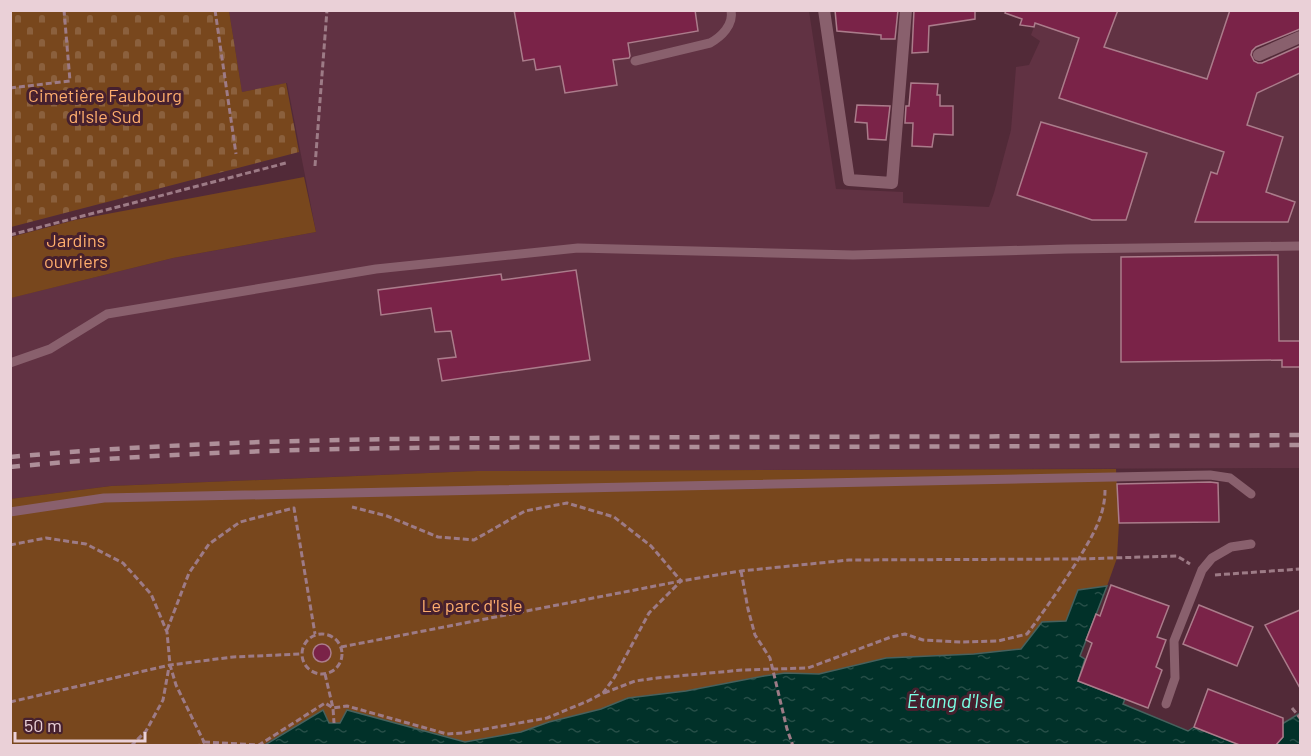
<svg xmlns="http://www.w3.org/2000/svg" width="1311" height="756" viewBox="0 0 1311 756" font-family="Barlow,sans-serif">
<defs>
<pattern id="cemetery-stones" width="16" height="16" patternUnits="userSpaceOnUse" patternTransform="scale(1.5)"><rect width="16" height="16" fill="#78471d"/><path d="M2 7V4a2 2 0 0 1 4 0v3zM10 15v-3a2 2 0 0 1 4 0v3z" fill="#8b603d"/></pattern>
<pattern id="water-ripples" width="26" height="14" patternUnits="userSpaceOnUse" patternTransform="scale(1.5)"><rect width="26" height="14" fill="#013129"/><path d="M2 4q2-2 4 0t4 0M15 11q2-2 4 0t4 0" fill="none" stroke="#264e47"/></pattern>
</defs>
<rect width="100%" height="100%" fill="#522a38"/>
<!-- built -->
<path fill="#613243" d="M229,11h580l27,178 67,3v11l86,4 5,-14 17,-63 5,-63 13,-2 11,-24 -9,-6 9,-24h211l6,82 43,-19v394l-823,3 -366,15 -100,13 -1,-201 163,-40 143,-26 -29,-149 -45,9z"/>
<!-- cemetery -->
<path fill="url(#cemetery-stones)" d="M11,10l218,1 13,81 44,-9 13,69 -288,75z"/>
<!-- green -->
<g fill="#78471d">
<path d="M304,177l12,55 -143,26 -162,40v-61l64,-17z"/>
<path d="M1116,469l3,54 -2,35 -10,28 -29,4 -12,31 -24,1 -21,27 -47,5 -88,4 -67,16 -34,-1 -99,18 -58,7 -27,11 -52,13 -28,10 -56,10 -16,-5 -109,-14h-11l-6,-13 -60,35 -252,1 -1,-247 101,-13 366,-15z"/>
</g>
<!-- water -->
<g fill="url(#water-ripples)" stroke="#47615d" stroke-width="1.5">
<path d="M1107,586l-27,70 5,3 -7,22 47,18 -2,5 65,27 6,-4 48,18 -979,1 60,-36 6,13h11l7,-13 118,32 56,-10 28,-10 52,-13 27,-11 58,-7 78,-15 21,-3 34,1 67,-16 88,-4 47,-5 21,-27 24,-1 12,-31z"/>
<path d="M1300,713v32l-25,1 8,-9 -1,-13z"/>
</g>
<!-- building -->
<g fill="#7a2348" stroke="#ab7c8b" stroke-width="1.5">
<path d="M514,10h181l3,21 -70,12 2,13 -1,2 -16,2 4,25 -52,8 -5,-27 -24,4 -2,-11 -11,2z"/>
<path d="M835,10h63l-3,29h-14v-4l-44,-4z"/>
<path d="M914,10h61v9l-46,7 -1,26 -16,1z"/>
<path d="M1006,10h112l-14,37 103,32 23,-69h70v19l-44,18 -4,4 -1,4 3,6 4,2h4l38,-17v27l-43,20 -10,32 36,12 -17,55 29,10 -7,20h-93l16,-50 6,2 7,-22 -165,-54 20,-60 -44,-15 -1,4 -14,-2 2,-6 -17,-6z"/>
<path d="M911,83l27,1 -1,11h3v11h13v29l-19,-1 -2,13 -20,-1 1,-23h-8l1,-17h3z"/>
<path d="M857,105l33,1 -4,34 -18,-1 -1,-16 -12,-1z"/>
<path d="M1041,122l106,31 -21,67h-34l-75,-25z"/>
<path d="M1278,255l1,86h21v26h-18v-7l-161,2v-105z"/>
<path d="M576,270l14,90 -148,21 -4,-22 18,-2 -5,-26 -16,1 -4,-24 -50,7 -3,-25 123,-16 1,6z"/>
<path d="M1210,482l8,1 1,39 -100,1 -2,-39z"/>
<path d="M1111,585l58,21 -12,31 9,3 -10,27 6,3 -14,38 -70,-27 14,-38 -6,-3 10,-26 4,2z"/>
<path d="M1199,605l54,22 -16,39 -54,-22z"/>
<path d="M1300,610v78l-35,-63z"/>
<circle cx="322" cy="653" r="9"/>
<path d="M1208,689l75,29v19l-8,9h-33l-48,-19z"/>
</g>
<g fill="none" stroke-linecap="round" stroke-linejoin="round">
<!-- path -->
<g stroke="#9d7b86" stroke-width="3" stroke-dasharray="6 3" stroke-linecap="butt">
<path d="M215,10l21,144"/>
<path d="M10,88l60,-7 -6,-71"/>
<path d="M315,166l12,-156"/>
<path d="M10,235l276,-72"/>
<path d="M10,545l36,-7 40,6 37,19 28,31 16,38 3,33 6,20 28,57 -6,4"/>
<path d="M741,571l7,38 7,26 15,23 17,71 6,17"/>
<path d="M1215,575l85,-6"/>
<path d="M167,630l22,-57 20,-29 31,-22 54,-14 21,126"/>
<circle cx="322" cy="654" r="20"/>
<path d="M341,647l340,-66 60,-10 108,-11 229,-1 99,-3 13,8"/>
<path d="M325,674l8,34 1,15"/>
<path d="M604,693l31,-12 22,-3 85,-8 66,-2 83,-31 14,-3 18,6 38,2 37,-1 29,-7c18,-24 35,-49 51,-74 13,-22 27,-43 27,-70"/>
<path d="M10,702l160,-37 63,-8 68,-3"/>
<path d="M1292,708l8,10"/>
<path d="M204,742l55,3 66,-42 8,5 14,-2 100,28 16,-1 84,-15 41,-17 15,-8 11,-15 35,-65 32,-32 -30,-35 -37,-29 -47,-14 -42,8 -51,29 -36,-3 -51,-21 -35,-9"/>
<path d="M131,746l15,-15 17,-31 6,-33"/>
</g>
<!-- lane -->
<g stroke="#89606d" stroke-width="9">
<path d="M635,61l75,-18c11,-6 24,-18 21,-33"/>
<path d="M10,363l40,-14 57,-35 269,-45 202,-21 275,7 214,-6 233,-3"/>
<path d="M10,512l94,-14 1106,-23 20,3 21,16"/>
<path d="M1166,704l9,-26 -1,-37 28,-71 10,-12 19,-11 20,-3"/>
</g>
<!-- street -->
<g stroke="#89606d" stroke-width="12">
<path d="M824,10l25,170 43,3 14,-173"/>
<path d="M1259,55l41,-18"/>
</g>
<!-- rail -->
<g stroke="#ae8f99" stroke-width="4.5" stroke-dasharray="10 10" stroke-linecap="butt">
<path d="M10,457c188,-17 376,-19 564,-19 242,-2 484,-1 726,-3"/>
<path d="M10,467c218,-21 437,-20 655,-20 212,0 424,-1 635,-2"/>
</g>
</g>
<g text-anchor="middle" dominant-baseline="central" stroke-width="6" stroke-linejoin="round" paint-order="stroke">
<!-- park labels -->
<g font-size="18" fill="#fead6d" stroke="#46202e">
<text x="105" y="95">Cimetière Faubourg<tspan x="105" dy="21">d'Isle Sud</tspan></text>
<text x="76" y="240">Jardins<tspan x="76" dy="21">ouvriers</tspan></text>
<text x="472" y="605">Le parc d'Isle</text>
</g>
<!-- water labels -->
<g font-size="20" font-style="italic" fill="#7affe4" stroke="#46202e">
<text x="955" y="700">Étang d'Isle</text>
</g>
</g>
<!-- border -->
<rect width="1311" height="756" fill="none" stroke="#ead0d7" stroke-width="24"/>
<!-- scale -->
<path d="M15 732v9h130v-9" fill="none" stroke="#ead0d7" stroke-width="3"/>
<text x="24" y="732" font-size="18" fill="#ead0d7" stroke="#46202e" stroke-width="4.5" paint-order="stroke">50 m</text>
</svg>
